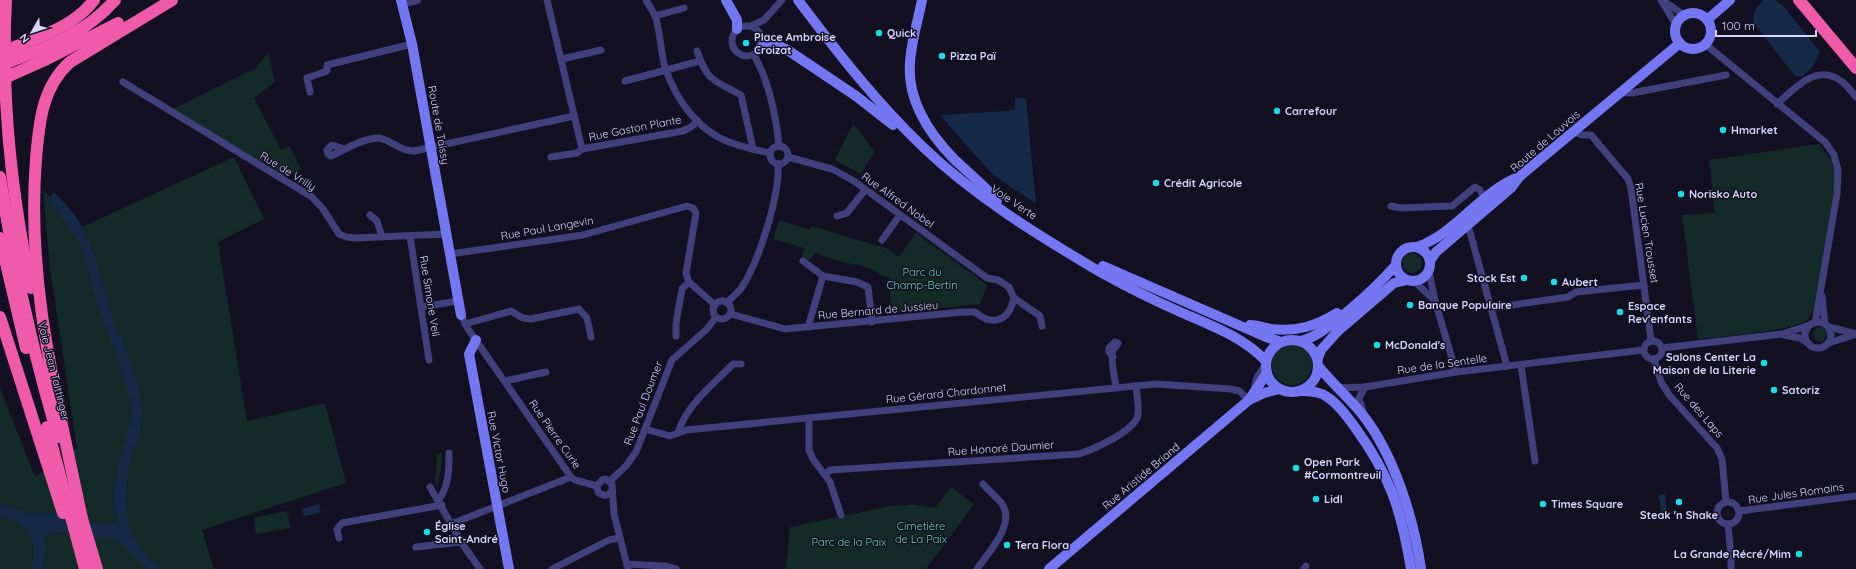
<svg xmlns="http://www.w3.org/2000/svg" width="1856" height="569" viewBox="0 0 1856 569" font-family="Quicksand,sans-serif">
<rect width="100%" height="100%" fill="#121021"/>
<!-- green -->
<g fill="#132b28">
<path d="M268,52l7,30 -21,16 27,52 9,-4 11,23 -15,8 -113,-68 83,-41z"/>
<path d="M853,124l10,11 11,17 -13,22 -26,-14z"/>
<path d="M1819,144l12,16 5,16 -19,119c-2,8 -4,18 -9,24 -12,12 -89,18 -110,20l-16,-124 33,-2 -6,-53z"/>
<path d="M234,157l30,62 -46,23 29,179 78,-18 21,80 -144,47 12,39h-214v-181l35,89 42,-29 -27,-180 -7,-78 39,37z"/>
<path d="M779,220l31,10 2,-4 76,23 11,8 17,-24 71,52 -7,19 -88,9 -3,-36c-8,0 -10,-4 -16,-7 -19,-8 -39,-7 -57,-18l-7,8 -7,-4 2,-8 -31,-9z"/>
<circle cx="1412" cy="263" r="10"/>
<circle cx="1820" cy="334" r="7"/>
<circle cx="1292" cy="365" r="20"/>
<path d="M442,453l-1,18 -4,15 -2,-4 2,-27z"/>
<path d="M951,487l23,17 -48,65h-140l4,-42 101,-21 18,-1 2,-1 24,4z"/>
<path d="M287,511l4,17 -35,6 -3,-16z"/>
</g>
<!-- water -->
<g fill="#142a47">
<path d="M1763,0h13l9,8 35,44 -7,14 -10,10h-8l-42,-54 1,-11z"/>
<path d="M1015,98h11l10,106 -44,-30 -52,-59 67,-4 8,-2z"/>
<path d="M53,192c42,33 45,86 62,133 3,7 7,14 10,22 8,19 16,43 17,64 0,15 -6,30 -10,45 -9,31 -11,65 9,93 5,7 12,14 18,20h-12l-28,-28 -57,-10 -19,4 2,10 -2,24h-11c5,-31 -1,-45 -32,-54v-11l25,9 32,1 37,9 25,1 -5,-20v-15l6,-31 12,-41 -1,-13 -13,-44 -19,-51 -19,-66 -30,-42z"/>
<path d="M1665,494l2,19h-5l-4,-18z"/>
<path d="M319,504l2,9 -17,3 -2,-7z"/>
</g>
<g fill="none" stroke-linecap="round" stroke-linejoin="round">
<!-- street -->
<g stroke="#3f407c" stroke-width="7">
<path d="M547,0l35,149"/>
<path d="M646,0c3,5 7,11 9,16 6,16 5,35 10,51 10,31 32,63 64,75 13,5 27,8 41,11"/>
<path d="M1661,0l15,25"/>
<path d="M1662,0l22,15"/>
<path d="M403,4l15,-4"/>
<path d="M655,16l29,-8"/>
<circle cx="747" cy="41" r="15"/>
<path d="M751,26l13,-6 18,-20"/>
<path d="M1705,44l120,98 9,13 4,15 -1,24 -22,129"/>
<path d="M697,51c11,32 17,29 44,44l11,49v5"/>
<path d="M754,55c15,27 22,60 25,91"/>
<path d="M562,59l39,-9"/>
<path d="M625,81l75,-20"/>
<path d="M123,82l189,115 11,12 16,25 8,3 9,1 90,-4"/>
<path d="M310,92l-3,-14 20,-7v-6l85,-21"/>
<path d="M1620,93h12l94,-18"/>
<path d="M1777,104c18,-16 39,-41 64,-23 6,4 11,11 15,16"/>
<path d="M1574,132l8,3h9l37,44 3,9 20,152"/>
<path d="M332,145l13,4 -14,7 -3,-2 -1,-4z"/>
<circle cx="779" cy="155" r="9"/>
<path d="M345,149c10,-5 22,-11 33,-11 13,1 20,13 36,13l160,-35"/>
<path d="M551,157l26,-4 5,-4 101,-18 8,-4 7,-6"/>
<path d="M788,157l44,12 22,12 133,97 11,2 11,7 5,11 26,18 2,10"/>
<path d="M1391,206l9,2 52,-2 23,-19 5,3 5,9"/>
<path d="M370,215l7,6 5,16"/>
<path d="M837,216l10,-3 18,-23"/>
<path d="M1468,225l39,141"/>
<path d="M410,236l19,124"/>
<path d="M882,240l18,-25"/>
<path d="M450,254l133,-19 104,-29 6,2 3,5 -10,60 3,9 26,23"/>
<path d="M803,261l20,15 34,6 11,5 4,35"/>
<path d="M1429,271l6,30 21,71"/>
<path d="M1414,281l21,20"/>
<path d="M1822,296l3,28"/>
<circle cx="722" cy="310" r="9"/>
<path d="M727,303c5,-6 11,-10 15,-16 17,-26 38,-92 36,-123"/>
<path d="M421,307l37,-6"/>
<path d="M1491,308l77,-11 8,-5 68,-7"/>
<path d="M731,314l54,15 178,-17h12c18,15 34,9 39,-14"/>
<path d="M461,315l7,14 103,148 4,3 22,6"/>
<circle cx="1818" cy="335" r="13"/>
<path d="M465,324l46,-13 12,7 8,1 48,-10 8,9 4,19"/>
<path d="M808,327l15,-51"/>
<path d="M1829,327l24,6"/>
<path d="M1784,335l16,3 8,5"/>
<path d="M676,336v-13l6,-34 7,-7"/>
<circle cx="1653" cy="350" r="9"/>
<path d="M1829,343l27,-9"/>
<path d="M1662,348l120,-14 28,-9"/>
<path d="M1113,357l-4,-5v-4l6,-6 3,1c-1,4 -4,4 -5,8 -3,6 2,29 3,36"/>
<path d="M1654,359l7,23 9,14 47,52 5,11 4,42"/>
<path d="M1521,365l14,96"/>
<path d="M505,381l41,-9"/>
<path d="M1337,388l28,-1 91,-15 187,-22"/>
<path d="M1254,389l3,-12 9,-13"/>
<path d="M1363,412l-4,-14 6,-11"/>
<path d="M809,419v31l4,9 17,23 11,33"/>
<path d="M645,429l25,7 16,-6 470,-46 75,5 8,2 10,9"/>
<path d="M678,433c8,-28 35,-48 55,-69h8"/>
<path d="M825,475l5,-5 249,-16c15,-5 56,-23 59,-39 1,-9 -1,-20 -2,-29"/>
<path d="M610,481l16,-15 10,-14 36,-92 35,-31 9,-12"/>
<path d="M430,487l21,37"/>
<path d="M612,490c-3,6 -8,7 -14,2l-1,-6 5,-6 4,-1 6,5 2,30 14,55"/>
<path d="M439,500c10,-15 10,-30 10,-47"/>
<circle cx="1728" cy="513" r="11"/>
<path d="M1739,511l117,-15"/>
<path d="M1728,524l3,33v12"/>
<path d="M339,538l-2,-9 5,-6 100,-18"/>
<path d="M416,547l45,-5"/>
<path d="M627,564l38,2 11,3"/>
<path d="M480,569l-19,-27 -10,-18 120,-47"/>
<path d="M552,569l57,-29 11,-2"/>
<path d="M977,569c11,-16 39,-45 25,-65 -5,-7 -13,-13 -19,-20"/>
<path d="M1304,569l2,-3"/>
</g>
<!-- secondary -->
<g stroke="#7477f2" stroke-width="10">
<path d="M401,0l11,44 49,271"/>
<path d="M726,0l11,20v9"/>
<path d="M798,0c39,52 78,102 125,147 52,50 115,88 177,125 25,14 51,27 78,39 32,14 64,25 88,50"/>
<path d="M922,0c-4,21 -11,42 -12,63 -3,37 19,70 43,95 15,15 32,27 44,43"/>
<circle cx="1693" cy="31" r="18"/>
<path d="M1707,20l23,-20"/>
<path d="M761,47l13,-3 12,5 70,47 37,29"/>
<circle cx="1413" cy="264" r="17"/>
<path d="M1417,247c40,-14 64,-56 102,-70"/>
<path d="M1430,261l6,-9 75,-64 8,-11 161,-134"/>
<path d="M1103,266l163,71 15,5"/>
<path d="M1250,325c7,0 14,3 21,4 26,3 45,-3 66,-16"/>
<circle cx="1292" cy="366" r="26"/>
<path d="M476,340l-7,14 40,215"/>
<path d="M1301,341c25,-5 77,-56 95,-76"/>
<path d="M1318,358l3,-8 17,-19 56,-48 13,-3"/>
<path d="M1319,367c13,16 30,31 43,47 32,40 52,105 59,155"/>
<path d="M1301,391c7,0 14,0 21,3 13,6 24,21 32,32 36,49 47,83 57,143"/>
<path d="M1249,400l18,-27"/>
<path d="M1049,569l200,-169 15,-7 15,-4"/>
</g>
<!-- highway -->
<g stroke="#f05aaa" stroke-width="12">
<path d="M6,0c-5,97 5,193 25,288"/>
<path d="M1799,0l57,68"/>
<path d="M10,49c30,-13 64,-22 84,-49"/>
<path d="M11,61c39,-15 75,-28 104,-61"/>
<path d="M11,75l36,-16 71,-36"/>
<path d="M0,177c13,87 33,175 58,260"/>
<path d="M0,238l26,110"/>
<path d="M0,317l63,196"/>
<path d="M47,427l38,142"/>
<path d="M80,512l17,57"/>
<path d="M82,519c-25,-121 -56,-235 -46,-360 3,-36 6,-72 34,-97l102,-62"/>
</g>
<!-- highway-bridge -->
<g stroke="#f05aaa" stroke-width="12">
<path d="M0,53l10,-4"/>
<path d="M0,65l11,-4"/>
<path d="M0,80l11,-5"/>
</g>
</g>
<!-- markers -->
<g fill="#15dce6" stroke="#121021" stroke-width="1.5">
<circle cx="879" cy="33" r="4"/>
<circle cx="746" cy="43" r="4"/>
<circle cx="942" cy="56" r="4"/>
<circle cx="1277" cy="111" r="4"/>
<circle cx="1723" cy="130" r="4"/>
<circle cx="1156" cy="183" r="4"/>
<circle cx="1681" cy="194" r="4"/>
<circle cx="1524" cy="278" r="4"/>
<circle cx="1554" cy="282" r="4"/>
<circle cx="1410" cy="305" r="4"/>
<circle cx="1620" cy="312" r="4"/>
<circle cx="1377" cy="345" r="4"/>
<circle cx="1764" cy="363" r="4"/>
<circle cx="1774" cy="390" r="4"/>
<circle cx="1296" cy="468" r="4"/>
<circle cx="1316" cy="499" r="4"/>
<circle cx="1679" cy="502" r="4"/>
<circle cx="1543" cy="504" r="4"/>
<circle cx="427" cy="532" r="4"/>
<circle cx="1007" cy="545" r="4"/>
<circle cx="1799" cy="554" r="4"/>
</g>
<g text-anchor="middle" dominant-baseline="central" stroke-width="3" stroke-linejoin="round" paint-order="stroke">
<!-- poi labels -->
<g font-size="11" font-weight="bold" fill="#d6d4fb" stroke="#121021" text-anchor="start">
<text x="887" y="33">Quick</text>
<text x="754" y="37">Place Ambroise<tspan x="754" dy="13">Croizat</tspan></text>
<text x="950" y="56">Pizza Paï</text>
<text x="1285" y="111">Carrefour</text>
<text x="1731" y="130">Hmarket</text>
<text x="1164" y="183">Crédit Agricole</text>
<text x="1689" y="194">Norisko Auto</text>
<text x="1516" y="278" text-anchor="end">Stock Est</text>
<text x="1562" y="282">Aubert</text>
<text x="1418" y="305">Banque Populaire</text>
<text x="1628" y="306">Espace<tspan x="1628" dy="13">Rev'enfants</tspan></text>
<text x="1385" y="345">McDonald's</text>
<text x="1756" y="357" text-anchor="end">Salons Center La<tspan x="1756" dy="13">Maison de la Literie</tspan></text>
<text x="1782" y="390">Satoriz</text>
<text x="1304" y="462">Open Park<tspan x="1304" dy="13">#Cormontreuil</tspan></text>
<text x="1324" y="499">Lidl</text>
<text x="1551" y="504">Times Square</text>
<text x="1679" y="515" text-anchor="middle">Steak 'n Shake</text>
<text x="435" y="526">Église<tspan x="435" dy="13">Saint-André</tspan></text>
<text x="1015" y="545">Tera Flora</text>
<text x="1791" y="554" text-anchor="end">La Grande Récré/Mim</text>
</g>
<!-- street labels -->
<g font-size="11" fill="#d6d4fb" stroke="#121021">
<text transform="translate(439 125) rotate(80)">Route de Taissy</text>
<text transform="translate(635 128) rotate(-11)">Rue Gaston Plante</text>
<text transform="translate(1545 141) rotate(-41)">Route de Louvois</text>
<text transform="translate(288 171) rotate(32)">Rue de Vrilly</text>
<text transform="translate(898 200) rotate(36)">Rue Alfred Nobel</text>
<text transform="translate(1014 202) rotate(34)">Voie Verte</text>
<text transform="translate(547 228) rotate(-10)">Rue Paul Langevin</text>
<text transform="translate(1647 233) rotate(81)">Rue Lucien Trousset</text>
<text transform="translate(430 296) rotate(81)">Rue Simone Veil</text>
<text transform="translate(878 310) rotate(-5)">Rue Bernard de Jussieu</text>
<text transform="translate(1442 364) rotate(-8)">Rue de la Sentelle</text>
<text transform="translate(54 371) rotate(76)">Voie Jean Taittinger</text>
<text transform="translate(946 393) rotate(-6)">Rue Gérard Chardonnet</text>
<text transform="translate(643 403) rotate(-69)">Rue Paul Doumer</text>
<text transform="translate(1699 410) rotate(49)">Rue des Laps</text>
<text transform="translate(555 434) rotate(55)">Rue Pierre Curie</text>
<text transform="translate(1001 448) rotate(-4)">Rue Honoré Daumier</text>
<text transform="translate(499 452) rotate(79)">Rue Victor Hugo</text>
<text transform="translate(1141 476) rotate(-40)">Rue Aristide Briand</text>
<text transform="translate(1796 493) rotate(-8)">Rue Jules Romains</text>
</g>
<!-- park labels -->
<g font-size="11" fill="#67d4b3" stroke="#121021">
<text x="922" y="272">Parc du<tspan x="922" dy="13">Champ-Bertin</tspan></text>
<text x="921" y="526">Cimetière<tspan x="921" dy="13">de La Paix</tspan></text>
<text x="849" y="542">Parc de la Paix</text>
</g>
</g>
<!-- north arrow -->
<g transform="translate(32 32) rotate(231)" stroke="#121021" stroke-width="3" paint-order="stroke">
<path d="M0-3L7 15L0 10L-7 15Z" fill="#d6d4fb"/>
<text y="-6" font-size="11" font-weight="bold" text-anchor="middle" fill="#d6d4fb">N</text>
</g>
<!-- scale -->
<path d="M1716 30v6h100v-6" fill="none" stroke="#d6d4fb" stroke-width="2"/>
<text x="1722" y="30" font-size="12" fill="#d6d4fb" stroke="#121021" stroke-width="3" paint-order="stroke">100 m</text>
</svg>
